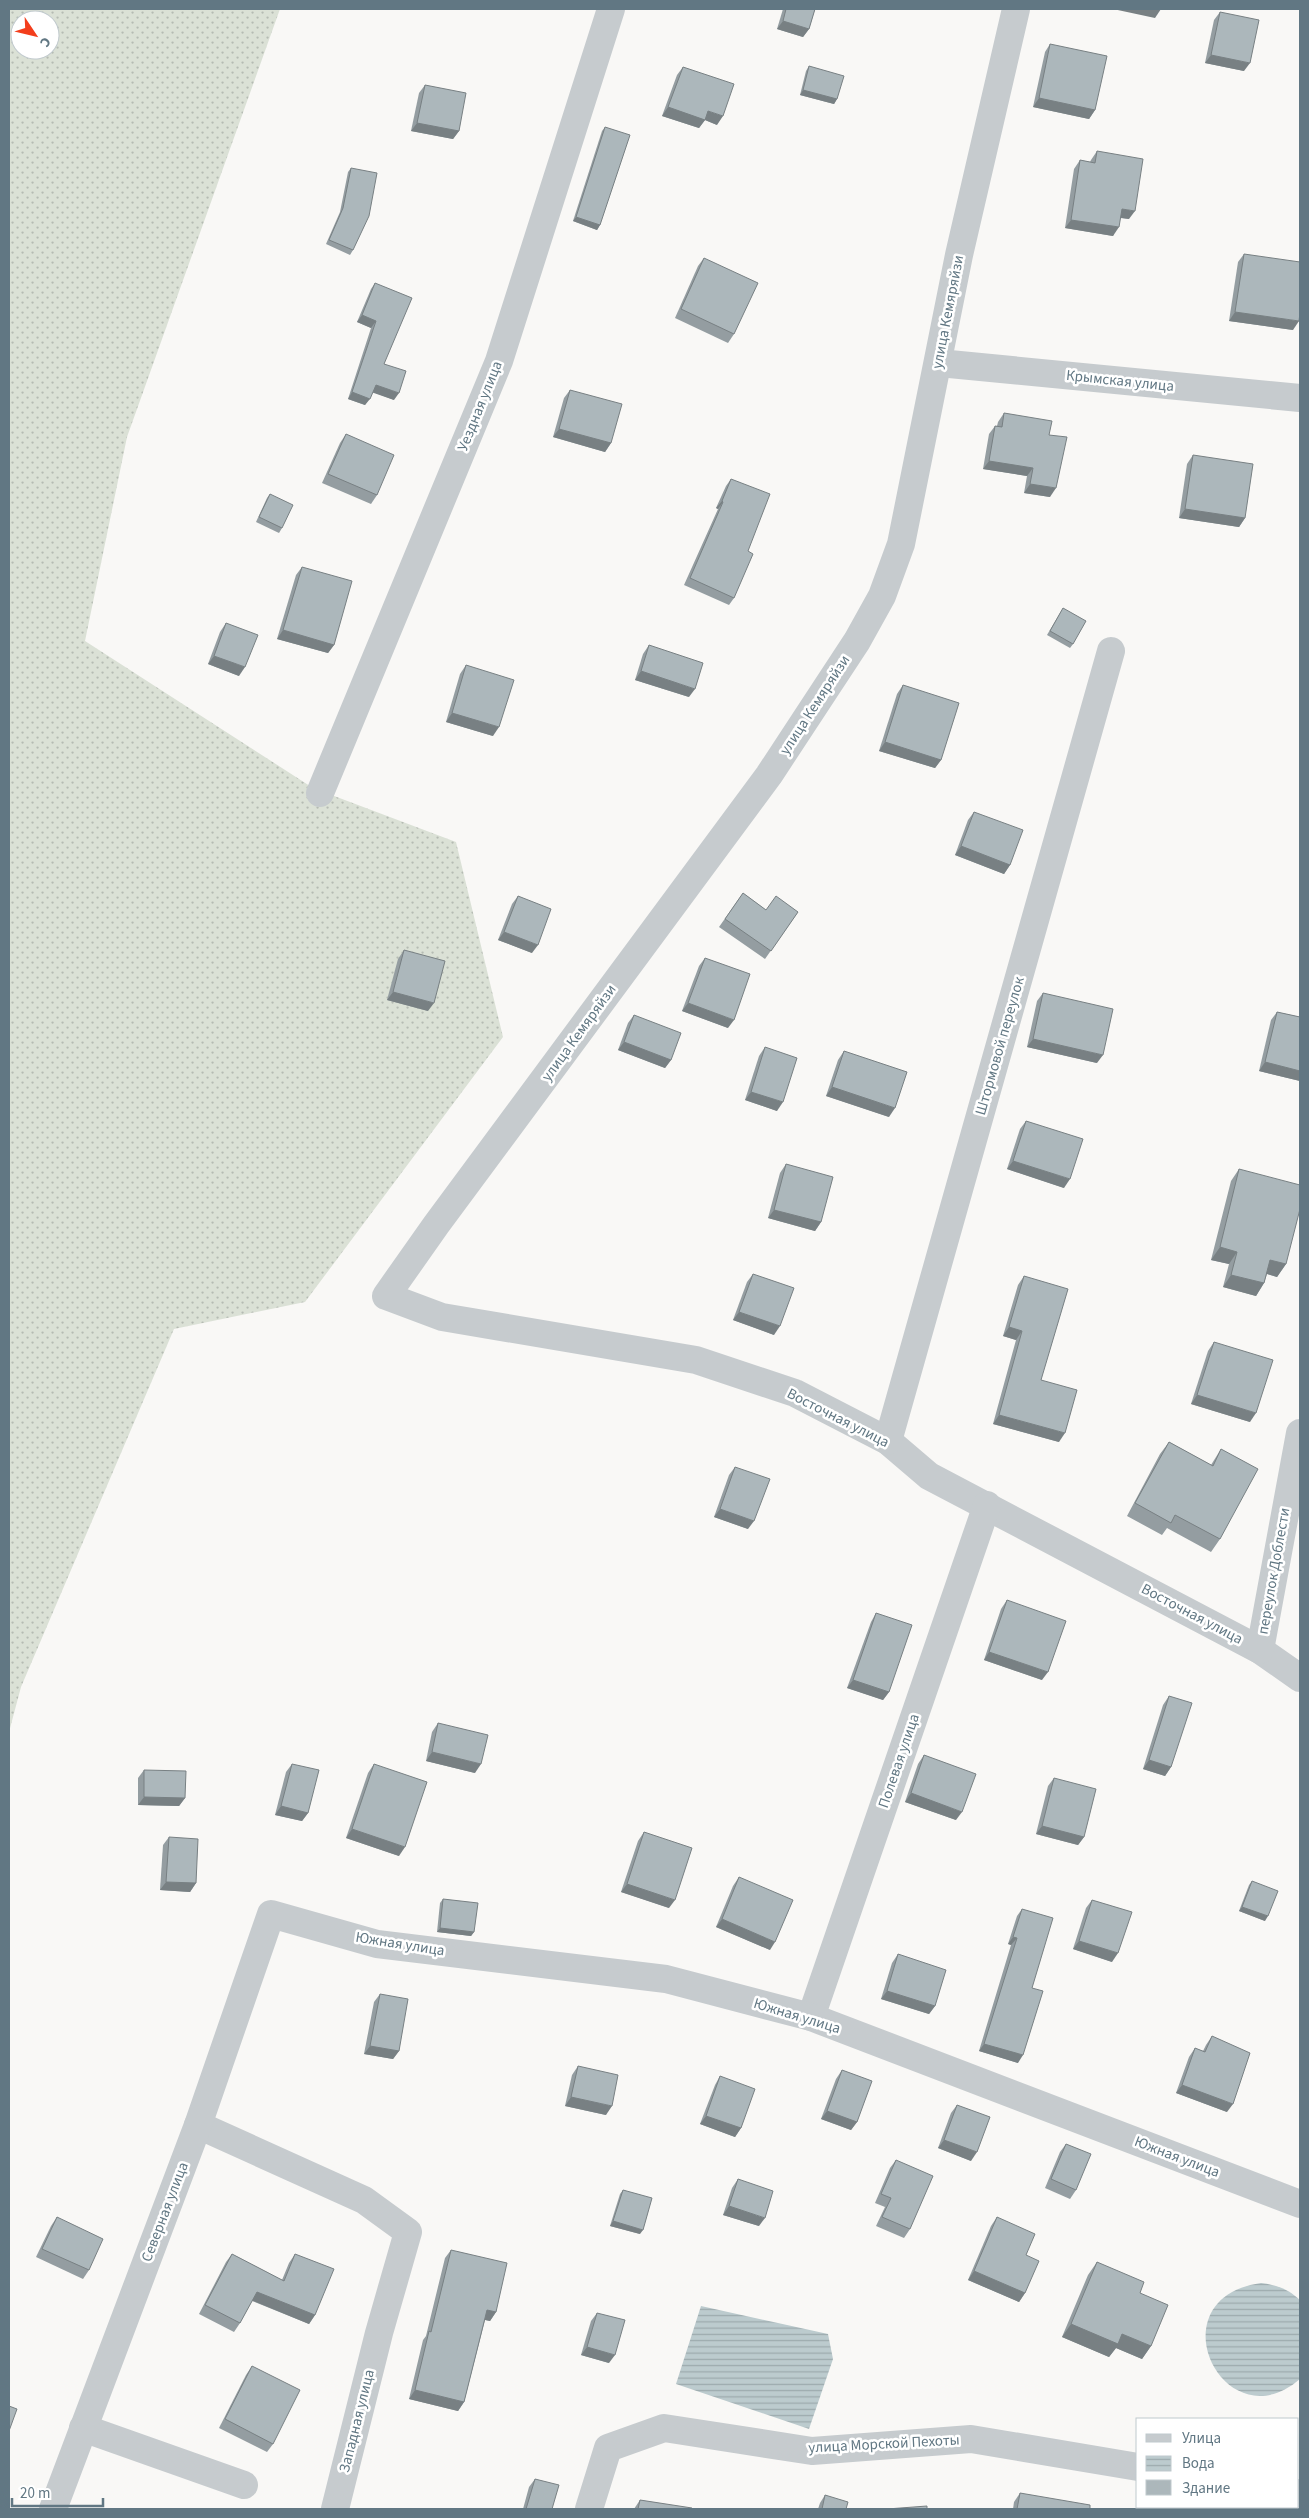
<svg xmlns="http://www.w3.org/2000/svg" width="1309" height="2518" viewBox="0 0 1309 2518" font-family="'Source Sans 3',sans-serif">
<defs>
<pattern id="grass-dots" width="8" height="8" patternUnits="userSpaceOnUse" patternTransform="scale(1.25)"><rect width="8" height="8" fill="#dbe1d6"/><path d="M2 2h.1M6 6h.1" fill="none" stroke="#b5bbb3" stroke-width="1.8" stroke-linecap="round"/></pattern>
<pattern id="water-rules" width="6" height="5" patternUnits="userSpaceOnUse" patternTransform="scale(1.25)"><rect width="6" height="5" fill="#bccbce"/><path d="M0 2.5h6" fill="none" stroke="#9caaad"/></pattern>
</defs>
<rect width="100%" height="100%" fill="#f9f8f6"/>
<!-- grass -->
<path fill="url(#grass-dots)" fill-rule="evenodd" d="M9,9h271l-153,428 -42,204 228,147 143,54 47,195 -198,265 -131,27 -153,358 -12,45zM20,20h30v30h-30z"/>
<!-- water -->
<g fill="url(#water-rules)">
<path d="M1261,2283c16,2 27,6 39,17v79c-77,66 -147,-81 -39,-96z"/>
<path d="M701,2306l127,28 5,25 -24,70 -133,-45z"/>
</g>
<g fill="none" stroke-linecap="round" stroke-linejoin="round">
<!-- minor -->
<g stroke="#c6cbce" stroke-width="28">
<path d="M1016,9l-57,246 -58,289 -19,52 -25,45 -88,134 -333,450 -50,71 56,21 254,43 99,33 93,48 41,35 331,174 40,28"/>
<path d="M939,363l361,35"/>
<path d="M320,793l179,-432 112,-352"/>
<path d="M888,1441l223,-790"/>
<path d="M1260,1650l40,-217"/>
<path d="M811,2017l176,-512"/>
<path d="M198,2125l166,75 44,32 -29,101 -44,176"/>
<path d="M83,2428l161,57"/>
<path d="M1298,2493l2,1"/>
<path d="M53,2509l145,-384 73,-211 106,30 289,35 145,38 489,187"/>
<path d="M589,2509l19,-61 56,-20 148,23 159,-12 167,28"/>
</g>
</g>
<!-- wall -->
<g fill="#949da1">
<path d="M783,9h32l-6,20 -6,8 -26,-8z"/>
<path d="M1220,12l24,59 -39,-8 9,-43z"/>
<path d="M1050,44l45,66 -6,9 -56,-12 12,-55z"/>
<path d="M809,66l28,33 -3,5 -34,-9 6,-24z"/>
<path d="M683,67l34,58 -12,-5 -6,8 -37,-12 15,-41z"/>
<path d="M425,85l34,46 -6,8 -42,-8 8,-38z"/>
<path d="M605,127l-5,98 -3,5 -24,-9 29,-90z"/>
<path d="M1097,151l32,68 -9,-1 -7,18 -48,-8 9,-59 6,-9 10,2 1,-2z"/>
<path d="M351,168l2,82 -3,5 -24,-11 14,-32 8,-40z"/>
<path d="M1244,254l49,76 -64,-9 9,-59z"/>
<path d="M704,258l30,76 -6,9 -53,-25 23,-52z"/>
<path d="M375,283l9,81 10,36 -21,-8 -8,13 -17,-6 23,-71 -14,-6 14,-33z"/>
<path d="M570,390l41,53 -6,9 -52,-15 11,-39z"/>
<path d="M1004,413l45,22 1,62 -26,-4 3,-17 -44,-7 6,-35 6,-8h2l1,-4z"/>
<path d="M346,434l31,61 -6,9 -49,-21 18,-40z"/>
<path d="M1193,455l52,63 -6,9 -60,-9 8,-54z"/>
<path d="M731,479l3,119 -5,7 -45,-20 34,-76 -2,-1 10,-22z"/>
<path d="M270,494l12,34 -3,5 -23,-11 11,-24z"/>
<path d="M302,567l32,78 -6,8 -51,-14 19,-64z"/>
<path d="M1063,608l10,36 -3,4 -23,-13z"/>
<path d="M226,623l13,53 -31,-12 12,-32z"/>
<path d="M649,645l40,52 -54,-17 8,-26z"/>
<path d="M466,665l27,71 -47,-14 14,-48z"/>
<path d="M903,685l38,75 -6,8 -56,-17 18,-57z"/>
<path d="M974,812l36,53 -6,9 -49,-19 13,-35z"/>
<path d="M743,893l23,17 32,2 -33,47 -46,-32z"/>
<path d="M518,896l14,57 -34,-13 14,-36z"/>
<path d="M404,950l24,61 -41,-11 11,-41z"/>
<path d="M705,958l23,70 -46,-17 17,-45z"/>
<path d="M1043,993l54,70 -70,-16 10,-46z"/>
<path d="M1277,1012l23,5v64l-41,-10 12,-51z"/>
<path d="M634,1015l37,45 -6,8 -47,-18 10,-27z"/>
<path d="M765,1047l12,64 -32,-11 14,-44z"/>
<path d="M844,1051l45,66 -63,-21 12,-36z"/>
<path d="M1026,1121l38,67 -57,-19 13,-40z"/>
<path d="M786,1164l35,58 -6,9 -47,-13 12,-45z"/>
<path d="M1239,1169l47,95 -9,13 -10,-3 -3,9 -8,13 -33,-9 6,-23 -18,-4 20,-79z"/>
<path d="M753,1274l21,61 -41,-15 14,-38z"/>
<path d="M1024,1276l17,104 18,62 -66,-18 23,-84 -13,-4 15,-51z"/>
<path d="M1214,1342l36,80 -59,-18 17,-53z"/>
<path d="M1169,1442l42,23 10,-16 -1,90 -9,13 -44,-24 -5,7 -35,-19 33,-62z"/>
<path d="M735,1467l13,62 -34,-12 15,-42z"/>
<path d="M1007,1600l35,80 -58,-20 17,-51z"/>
<path d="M876,1613l13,79 -6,8 -36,-12 24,-66z"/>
<path d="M1169,1696l2,71 -6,9 -22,-7 20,-64z"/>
<path d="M438,1723l37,50 -49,-12 6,-29z"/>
<path d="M924,1755l32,65 -51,-18 13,-38z"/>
<path d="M292,1764l16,49 -6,8 -27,-6 11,-43z"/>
<path d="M374,1764l25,92 -53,-18 22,-65z"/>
<path d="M144,1770l41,28 -6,8 -41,-1v-27z"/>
<path d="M1054,1778l30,59 -6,8 -42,-11 12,-48z"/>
<path d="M644,1832l25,76 -48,-16 17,-51z"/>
<path d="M169,1837l27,46 -6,9 -30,-2 3,-45z"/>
<path d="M739,1877l31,73 -54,-23 17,-41z"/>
<path d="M1252,1881l13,40 -26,-10 10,-26z"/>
<path d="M443,1899l31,33 -3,4 -34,-4 3,-29z"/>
<path d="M1092,1900l20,62 -39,-13 13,-41z"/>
<path d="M1022,1909l-4,154 -39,-12 32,-106 -3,-1 9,-28z"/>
<path d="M898,1954l37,52 -6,8 -48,-15 11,-36z"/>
<path d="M380,1994l19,57 -6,8 -29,-5 10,-52z"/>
<path d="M1212,2036l15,76 -51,-19 13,-36 6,-9 8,3 3,-6z"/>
<path d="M578,2066l28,49 -41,-9 7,-31z"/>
<path d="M842,2070l15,52 -6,8 -30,-11 15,-40z"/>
<path d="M720,2076l21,52 -6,9 -35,-13 15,-39z"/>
<path d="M957,2105l14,56 -33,-13 13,-35z"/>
<path d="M1066,2144l10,46 -6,9 -25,-11 15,-36z"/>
<path d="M896,2160l14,69 -6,9 -28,-12 9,-19 -10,-4 15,-35z"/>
<path d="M738,2179l21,47 -36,-11 9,-27z"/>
<path d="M623,2190l17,44 -30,-8 10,-32z"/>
<path d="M57,2217l32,53 -6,9 -47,-22 15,-31z"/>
<path d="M997,2217l29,38 -1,38 -6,9 -51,-22 23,-54z"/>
<path d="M451,2250l45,62 -6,9 -5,-1 -21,82 -6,9 -49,-12 14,-59 3,-4 19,-78z"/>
<path d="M232,2254l50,26 7,-17 6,-9 20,61 -6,9 -57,-23 -12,22 -6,9 -35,-18 27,-52z"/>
<path d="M1097,2262l43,31 11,53 -9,13 -26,-11 -7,9 -47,-20 26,-62z"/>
<path d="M597,2313l12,50 -28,-8 10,-34z"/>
<path d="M252,2366l21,78 -6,8 -48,-24 27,-53z"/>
<path d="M535,2479l17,30h-29l6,-22z"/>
<path d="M1020,2493l70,16h-77l1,-7z"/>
<path d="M825,2495l21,14h-28l2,-6z"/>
<path d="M640,2500l51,9h-57z"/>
</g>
<!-- shaded-wall -->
<g fill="#788083">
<path d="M1113,9h48l-6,9z"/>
<path d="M783,21l26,8 -6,8 -26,-8z"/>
<path d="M1211,55l39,8 -6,8 -39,-8z"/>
<path d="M803,90l34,9 -3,5 -34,-9z"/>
<path d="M1039,98l56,12 -6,9 -56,-12z"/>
<path d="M668,107l40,4 15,5 -6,9 -12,-5 -6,8 -37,-12z"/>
<path d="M417,123l42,8 -6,8 -42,-8z"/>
<path d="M1122,209l13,2 -6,8 -13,-2z"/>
<path d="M576,217l24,8 -3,5 -24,-9z"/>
<path d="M1071,220l48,7 -6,9 -48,-8z"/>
<path d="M1235,312l64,9 -6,9 -64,-9z"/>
<path d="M362,315l14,6 -5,7 -14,-6z"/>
<path d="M376,385l23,8 -5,7 -23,-8z"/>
<path d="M352,392l18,7 -5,6 -17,-6z"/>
<path d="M559,429l52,14 -6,9 -52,-15z"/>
<path d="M989,461l44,7 -6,8 -44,-7z"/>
<path d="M1030,484l26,4 -6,9 -26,-4z"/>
<path d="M722,501l1,1 -5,7 -2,-1z"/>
<path d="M1185,509l60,9 -6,9 -60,-9z"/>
<path d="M283,630l51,15 -6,8 -51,-14z"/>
<path d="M214,656l31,11 -6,9 -31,-12z"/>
<path d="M641,671l54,18 -6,8 -54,-17z"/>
<path d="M452,713l47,14 -6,9 -47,-14z"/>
<path d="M885,742l56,18 -6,8 -56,-17z"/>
<path d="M961,846l49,19 -6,9 -49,-19z"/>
<path d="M504,932l34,13 -6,8 -34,-13z"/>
<path d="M393,992l41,11 -6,8 -41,-11z"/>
<path d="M688,1003l46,17 -6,8 -46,-17z"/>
<path d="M1033,1039l70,16 -6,8 -70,-16z"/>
<path d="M624,1042l47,18 -6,8 -47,-18z"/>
<path d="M1265,1062l35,9v10l-41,-10z"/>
<path d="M832,1087l63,21 -6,9 -63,-21z"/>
<path d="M751,1092l32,10 -6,9 -32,-11z"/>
<path d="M1013,1161l57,18 -6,9 -57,-19z"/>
<path d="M774,1210l47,12 -6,9 -47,-13z"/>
<path d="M1220,1247l17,5 -8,12 -18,-4z"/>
<path d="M1270,1260l16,4 -9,13 -16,-5z"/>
<path d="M1231,1275l33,8 -8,13 -33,-9z"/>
<path d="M739,1312l41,14 -6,9 -41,-15z"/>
<path d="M1009,1327l13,4 -6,9 -13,-4z"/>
<path d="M1197,1395l59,18 -6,9 -59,-18z"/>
<path d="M999,1415l66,18 -6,9 -66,-18z"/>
<path d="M720,1509l34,12 -6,8 -34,-12z"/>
<path d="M989,1652l59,20 -6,8 -58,-20z"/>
<path d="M853,1680l36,12 -6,8 -36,-12z"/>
<path d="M432,1752l49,12 -6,9 -49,-12z"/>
<path d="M1149,1760l22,7 -6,9 -22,-7z"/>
<path d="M911,1793l51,19 -6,8 -51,-18z"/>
<path d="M144,1797l41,1 -6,8 -41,-1z"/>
<path d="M281,1806l27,7 -6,8 -27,-6z"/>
<path d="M1042,1826l42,11 -6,8 -42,-11z"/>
<path d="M352,1829l53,18 -6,9 -53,-18z"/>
<path d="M166,1882l30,1 -6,9 -30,-2z"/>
<path d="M627,1884l48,16 -6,8 -48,-16z"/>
<path d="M1242,1907l26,9 -3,5 -26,-10z"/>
<path d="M722,1919l53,23 -5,8 -54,-23z"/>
<path d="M440,1928l34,4 -3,4 -34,-4z"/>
<path d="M1013,1937l4,1 -6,7 -3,-1z"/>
<path d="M1079,1941l39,12 -6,9 -39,-13z"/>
<path d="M887,1991l48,15 -6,8 -48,-15z"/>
<path d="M984,2044l39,11 -5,8 -39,-12z"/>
<path d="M370,2046l29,5 -6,8 -29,-5z"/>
<path d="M1182,2085l51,19 -6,8 -51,-19z"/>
<path d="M571,2097l41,9 -6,9 -41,-9z"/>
<path d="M827,2111l30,11 -6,8 -30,-11z"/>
<path d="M706,2116l35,12 -6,9 -35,-13z"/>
<path d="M944,2140l33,12 -6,9 -33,-13z"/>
<path d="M729,2206l36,12 -6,8 -36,-11z"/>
<path d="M613,2221l30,9 -3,4 -30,-8z"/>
<path d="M974,2271l51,22 -6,9 -51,-22z"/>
<path d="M257,2292l58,23 -6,9 -58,-24z"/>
<path d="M487,2310l9,2 -6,9 -9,-2z"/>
<path d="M1071,2324l51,10 29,12 -9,13 -26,-11 -7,9 -47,-20z"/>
<path d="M587,2347l28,8 -6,8 -28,-8z"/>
<path d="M415,2390l49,12 -6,9 -49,-12z"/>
</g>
<!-- building -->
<g fill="#acb7bb" stroke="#788083">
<path d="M786,9h29l-6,20 -26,-8z"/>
<path d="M1220,12l39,8 -9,43 -39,-8z"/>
<path d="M1050,44l57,12 -12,54 -56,-12z"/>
<path d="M809,66l35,10 -7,23 -34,-9z"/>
<path d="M683,67l51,17 -11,32 -15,-5 -3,9 -37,-13z"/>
<path d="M425,85l41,8 -7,38 -42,-8z"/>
<path d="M605,127l25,8 -30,90 -24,-8z"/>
<path d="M1097,151l46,8 -8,52 -13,-2 -3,18 -48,-7 9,-60 15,3z"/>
<path d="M351,168l26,5 -8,43 -16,34 -24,-10 14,-32z"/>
<path d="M1244,254l56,8v51l-1,8 -64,-9z"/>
<path d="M704,258l54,25 -24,51 -53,-25z"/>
<path d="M375,283l37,15 -28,66 22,7 -7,22 -23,-8 -6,14 -18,-7 24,-71 -14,-6z"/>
<path d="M570,390l52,14 -11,39 -52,-14z"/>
<path d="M1004,413l48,8 -3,14 18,2 -11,51 -26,-4 3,-16 -44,-7 6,-35 7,1z"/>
<path d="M346,434l48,21 -17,40 -49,-21z"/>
<path d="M1193,455l60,9 -8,54 -60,-9z"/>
<path d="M731,479l39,15 -22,57 5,3 -19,44 -44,-20 33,-76 -1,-1z"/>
<path d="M270,494l23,11 -11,23 -23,-11z"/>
<path d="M302,567l50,14 -18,64 -51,-15z"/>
<path d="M1063,608l23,13 -13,23 -23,-13z"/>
<path d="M226,623l32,12 -13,32 -31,-11z"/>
<path d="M649,645l54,18 -8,26 -54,-18z"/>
<path d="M466,665l48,15 -15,47 -47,-14z"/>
<path d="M903,685l56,18 -18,57 -56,-18z"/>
<path d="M974,812l49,18 -13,35 -49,-19z"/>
<path d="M743,893l23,17 10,-14 22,16 -27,39 -46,-32z"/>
<path d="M518,896l33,13 -13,36 -34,-13z"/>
<path d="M404,950l41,11 -11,42 -41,-11z"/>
<path d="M705,958l45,16 -16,46 -46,-17z"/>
<path d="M1043,993l70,16 -10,46 -70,-16z"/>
<path d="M1277,1012l23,5v54l-35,-9z"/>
<path d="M634,1015l47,18 -10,27 -47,-18z"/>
<path d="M765,1047l32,11 -14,44 -32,-10z"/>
<path d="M844,1051l63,21 -12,36 -63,-21z"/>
<path d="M1026,1121l57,18 -13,40 -57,-18z"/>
<path d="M786,1164l47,13 -12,45 -47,-12z"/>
<path d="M1239,1169l61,16v24l-14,55 -16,-4 -6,23 -33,-8 6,-23 -17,-5z"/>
<path d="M753,1274l41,14 -14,38 -41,-14z"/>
<path d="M1024,1276l44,13 -27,91 36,10 -12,43 -66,-18 23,-84 -13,-4z"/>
<path d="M1214,1342l59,18 -17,53 -59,-18z"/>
<path d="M1169,1442l44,24 8,-17 37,20 -38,70 -45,-24 -4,8 -36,-20z"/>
<path d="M735,1467l35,12 -16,42 -34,-12z"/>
<path d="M1007,1600l59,21 -18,51 -59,-20z"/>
<path d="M876,1613l36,12 -23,67 -36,-12z"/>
<path d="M1169,1696l23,7 -21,64 -22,-7z"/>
<path d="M438,1723l50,12 -7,29 -49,-12z"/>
<path d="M924,1755l52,19 -14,38 -51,-19z"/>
<path d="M292,1764l27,6 -11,43 -27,-7z"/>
<path d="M374,1764l53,18 -22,65 -53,-18z"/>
<path d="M144,1770l42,1 -1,27 -41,-1z"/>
<path d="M1054,1778l42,11 -12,48 -42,-11z"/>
<path d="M644,1832l48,16 -17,52 -48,-16z"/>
<path d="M169,1837l29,2 -2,44 -30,-1z"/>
<path d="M739,1877l54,23 -18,42 -53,-23z"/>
<path d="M1252,1881l26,10 -10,25 -26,-9z"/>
<path d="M443,1899l35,4 -4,29 -34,-4z"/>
<path d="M1092,1900l40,12 -14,41 -39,-12z"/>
<path d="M1022,1909l31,9 -21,70 11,3 -20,64 -39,-11 33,-106 -4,-1z"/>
<path d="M898,1954l48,16 -11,36 -48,-15z"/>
<path d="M380,1994l28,5 -9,52 -29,-5z"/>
<path d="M1212,2036l38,17 -17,51 -51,-19 13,-37 10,4z"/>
<path d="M578,2066l40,9 -6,31 -41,-9z"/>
<path d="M842,2070l30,11 -15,41 -30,-11z"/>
<path d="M720,2076l35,13 -14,39 -35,-12z"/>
<path d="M957,2105l33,12 -13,35 -33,-12z"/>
<path d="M1066,2144l25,10 -15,36 -25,-11z"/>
<path d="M896,2160l37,16 -23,53 -28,-12 9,-19 -10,-4z"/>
<path d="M738,2179l35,12 -8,27 -36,-12z"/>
<path d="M623,2190l29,8 -9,32 -30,-9z"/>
<path d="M57,2217l46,22 -14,31 -47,-21z"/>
<path d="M997,2217l38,17 -9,21 13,6 -14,32 -51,-22z"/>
<path d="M451,2250l56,13 -11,49 -9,-2 -23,92 -49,-12 14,-59 2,1z"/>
<path d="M232,2254l52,27 11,-27 39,15 -19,46 -58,-23 -17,31 -35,-18z"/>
<path d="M1097,2262l47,20 -4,11 28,12 -17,41 -29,-12 -4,10 -47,-20z"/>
<path d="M597,2313l28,7 -10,35 -28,-8z"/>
<path d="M252,2366l48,24 -27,54 -48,-25z"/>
<path d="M9,2406l8,3 -8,22z"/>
<path d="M535,2479l24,6 -7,24h-26z"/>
<path d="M1020,2493l70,12v4h-73z"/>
<path d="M825,2495l23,7 -2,7h-24z"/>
<path d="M640,2500l52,8 -1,1h-53z"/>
<path d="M927,2506v3h-40z"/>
</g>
<g text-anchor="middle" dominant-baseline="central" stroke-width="5" stroke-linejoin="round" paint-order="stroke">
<!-- street labels -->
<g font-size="15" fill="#617783" stroke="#fff">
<text transform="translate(948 312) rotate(-79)">улица Кемяряйзи</text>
<text transform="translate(1120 381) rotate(6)">Крымская улица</text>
<text transform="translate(480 406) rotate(-68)">Уездная улица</text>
<text transform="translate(815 705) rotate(-57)">улица Кемяряйзи</text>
<text transform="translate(579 1033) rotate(-54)">улица Кемяряйзи</text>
<text transform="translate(1000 1046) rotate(-74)">Штормовой переулок</text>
<text transform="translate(838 1418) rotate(27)">Восточная улица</text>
<text transform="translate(1274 1571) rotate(-80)">переулок Доблести</text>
<text transform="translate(1192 1614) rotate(28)">Восточная улица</text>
<text transform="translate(899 1761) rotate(-71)">Полевая улица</text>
<text transform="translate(400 1944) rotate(9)">Южная улица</text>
<text transform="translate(797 2016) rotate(17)">Южная улица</text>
<text transform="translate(1177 2157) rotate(21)">Южная улица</text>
<text transform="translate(165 2212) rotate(-69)">Северная улица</text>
<text transform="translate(357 2421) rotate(-76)">Западная улица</text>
<text transform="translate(884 2444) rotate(-3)">улица Морской Пехоты</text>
</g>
</g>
<!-- border -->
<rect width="1309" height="2518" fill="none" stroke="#617783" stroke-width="20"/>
<!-- legend -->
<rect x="1136" y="2418" width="162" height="90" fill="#ffffff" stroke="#c0c9cd"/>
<rect x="1146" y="2434" width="25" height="8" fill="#c6cbce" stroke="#c0c9cd"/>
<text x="1182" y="2443" font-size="15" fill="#617783">Улица</text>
<rect x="1146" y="2456" width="25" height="15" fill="url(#water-rules)" stroke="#c0c9cd"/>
<text x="1182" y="2468" font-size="15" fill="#617783">Вода</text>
<rect x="1146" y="2480" width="25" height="15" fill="#acb7bb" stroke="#c0c9cd"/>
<text x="1182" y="2493" font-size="15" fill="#617783">Здание</text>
<!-- north arrow -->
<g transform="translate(35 35) rotate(125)"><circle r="24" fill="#ffffff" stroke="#c0c9cd"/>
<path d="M0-4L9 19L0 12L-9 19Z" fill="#f33e1c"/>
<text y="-8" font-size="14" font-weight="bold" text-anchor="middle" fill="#617783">С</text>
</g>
<!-- scale -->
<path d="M12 2498v8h91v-8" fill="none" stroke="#617783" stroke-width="2.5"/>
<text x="20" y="2498" font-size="15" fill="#617783" stroke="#ffffff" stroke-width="4" paint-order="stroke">20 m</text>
</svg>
